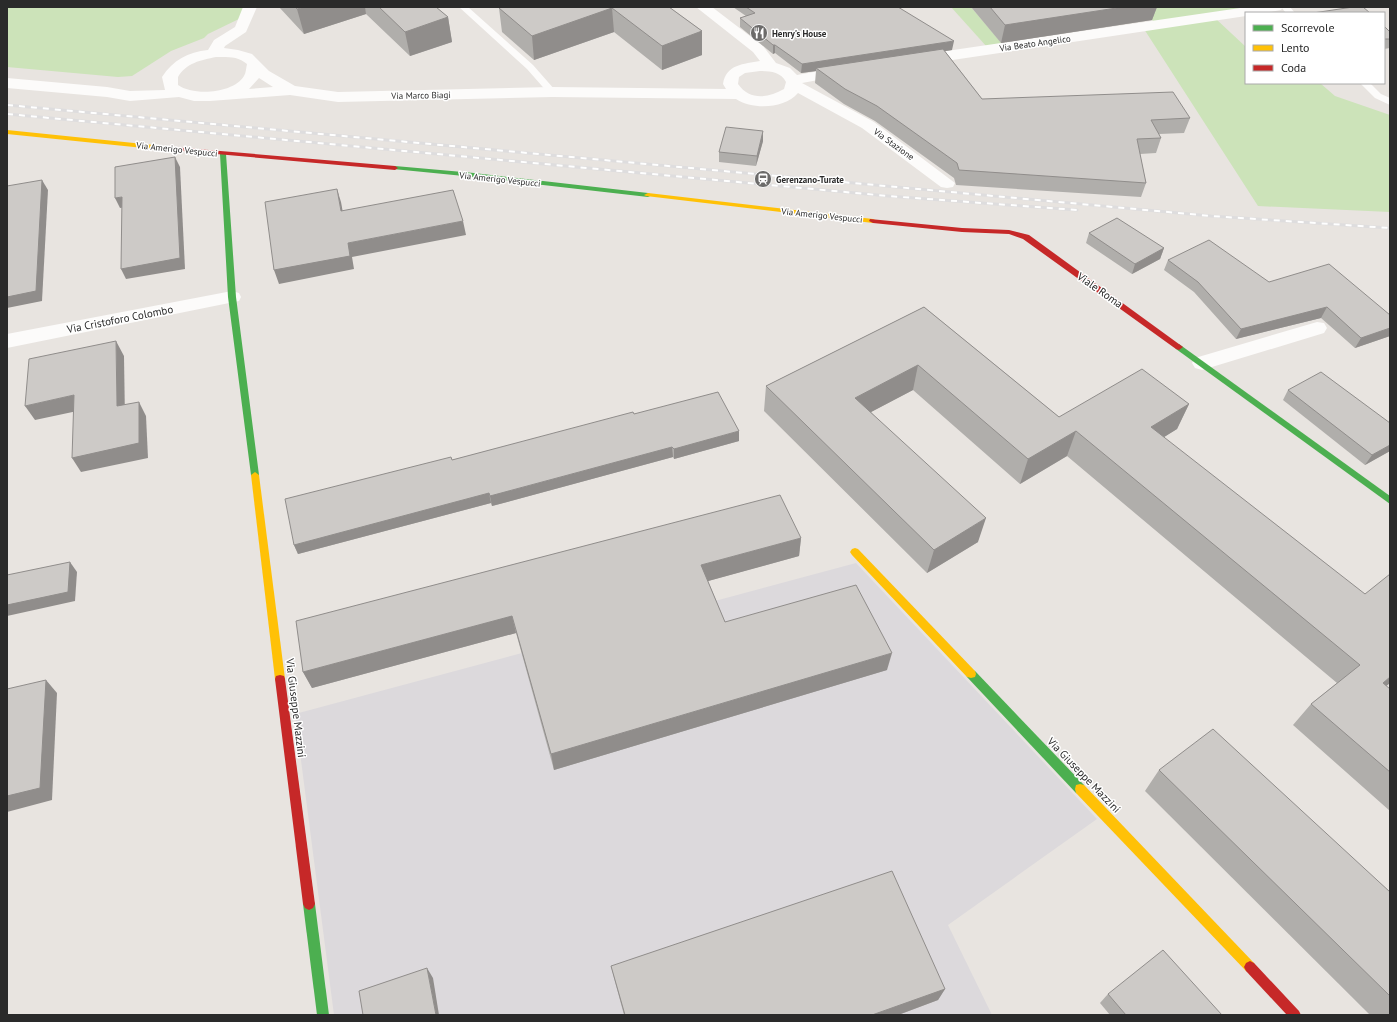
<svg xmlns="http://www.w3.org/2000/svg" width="1397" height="1022" viewBox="0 0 1397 1022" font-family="'PT Sans',sans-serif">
<rect width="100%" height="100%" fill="#e8e4e0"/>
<!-- industrial -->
<path fill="#dcd9dc" d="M856,563l241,256 -149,106 44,90h-658l-39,-301z"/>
<!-- green -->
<g fill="#cce3b9">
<path d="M7,7h237l-3,11 -33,16 -4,4 -33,13 -39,25 -14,1 -111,-10z"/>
<path d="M951,7h20l32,38 -16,2z"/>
<path d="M1140,7h116l-102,15z"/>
<path d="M1216,19l30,28v36h74l15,13 55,19v97l-132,-6 -114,-177z"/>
</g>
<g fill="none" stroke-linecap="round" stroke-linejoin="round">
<!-- lane -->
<g fill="#fcfbfa" fill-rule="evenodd">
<path d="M459,7h9l65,58 22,25v4h-6l-22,-25z"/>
<path d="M1281,7h9l5,6h-9z"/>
<path d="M1360,83h10l11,11 9,4v7l-15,-7z"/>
</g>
<!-- street -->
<g fill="#fcfbfa" fill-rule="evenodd">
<path d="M243,7h14l-11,25 -21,14 -1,2 14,2 14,4 17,17 26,15 43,6 214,-5 174,2 -3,-5c3,-20 21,-20 37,-23l-7,-9 -57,-45h16l51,39 13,17 14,5 7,7 49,-9 5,2 3,3 -3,3 -49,9 72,39 81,61 -2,4 -6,1 -6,-1 -79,-59 -64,-35c-14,16 -45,17 -62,6l-184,-2 -214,5 -48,-7 -80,6h-16l-15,-4 -49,4 -23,-4 -100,-9v-10l100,9 23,4 35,-1 -3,-13c11,-17 26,-25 46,-27l6,-10 21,-13zM216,57c11,0 22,-1 31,7 -1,4 -1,9 -3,12 -11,18 -51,20 -66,9v-8c8,-14 23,-17 38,-20zM760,71c10,0 21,1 26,11l-2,7c-16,9 -34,12 -46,-5l1,-7 6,-4zM259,78l14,9 -24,2z"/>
<path d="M1247,7h36l-2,3 -17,3h-18v3l-327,49 -5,-2 -3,-3 3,-3 5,-2z"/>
<path d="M232,291l7,2 2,4 -2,4 -232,47v-14z"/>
<path d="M1317,322l7,1 3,5 -3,5 -122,37 -7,-2 -3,-5 3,-5z"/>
</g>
<!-- fast -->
<g fill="#4caf50" fill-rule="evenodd">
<path d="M223,152l3,2 10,143 23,178 -4,3 -4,-3 -23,-178 -8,-143z"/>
<path d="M395,166l79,7 174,20 4,2 -4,2 -174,-20 -81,-8v-2z"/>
<path d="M1179,344l211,152v8l-214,-155 -1,-2z"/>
<path d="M971,670l4,1 109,114 1,4 -1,4 -4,1 -4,-1 -109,-116 -1,-3 1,-3z"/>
<path d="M309,898l4,2 2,4 14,111h-12l-14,-111 2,-4z"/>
</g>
<!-- slow -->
<g fill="#ffc107" fill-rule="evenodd">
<path d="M7,130l166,17 3,2 -3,2 -166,-17z"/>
<path d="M648,193l225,26 4,2 -4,2 -227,-27 -2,-1z"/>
<path d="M255,472l4,3 26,204 -1,3 -4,1 -4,-1 -1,-3 -24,-204z"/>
<path d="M855,548l3,1 117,122 1,3 -1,3 -4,1 -4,-1 -115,-122 -2,-3 2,-3z"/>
<path d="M1080,784l4,1 170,178 2,4 -2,4 -4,2 -4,-2 -170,-178 -1,-4 1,-4z"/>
</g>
<!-- jam -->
<g fill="#c62828" fill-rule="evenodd">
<path d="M173,147l222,19 3,2 -3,2 -224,-20 -1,-1z"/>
<path d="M870,219l92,9 47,2 20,5 154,112 -4,3 -3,-1 -153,-110 -14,-5 -47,-2 -89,-9 -4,-2z"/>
<path d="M280,675l4,1 1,3 30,225 -2,4 -4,2 -4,-2 -2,-4 -28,-225 1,-3z"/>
<path d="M1250,961l4,2 45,48 2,4h-14l-41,-44 -2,-4 2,-4z"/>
</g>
<!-- rail casing -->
<g stroke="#deddde" stroke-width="3">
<g id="rail">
<path d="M7,105l1204,111 179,12"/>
<path d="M7,114l881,82 189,14"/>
</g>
</g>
<!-- rail -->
<use href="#rail" stroke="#fff" stroke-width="2" stroke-dasharray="6" stroke-linecap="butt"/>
</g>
<!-- wall -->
<g fill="#b0aeab">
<path d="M279,7h157l12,10 4,25 -42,14 -44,-42 -62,20z"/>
<path d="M669,7l33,24v24l-40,15 -48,-38 -80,28 -32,-28 -3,-24z"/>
<path d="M733,7h165l54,43 -7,1 37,48 208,19 -6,15 -25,1 2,4 -5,15 -16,1 6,29 -5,14 -185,-12 -2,-7 -79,-57 -31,-17 -29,-21 1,-12 -15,2 -26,-20 -2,1 -33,-27v-9l6,-2z"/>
<path d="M971,7h186l-5,13 -151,23z"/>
<path d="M1384,26l6,6v16l-6,1z"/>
<path d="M763,131v10l-7,25 -37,-4v-10z"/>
<path d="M1089,233l75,15 -4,11 -28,15 -46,-31z"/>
<path d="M1168,260l101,22 121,33v21l-35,12 -34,-30 -85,21 -42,-47 -30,-22z"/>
<path d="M924,307l135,110 130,-13 -12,25 -13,8 226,246 -4,3 4,3v122l-97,-86 18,-21 26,-21 -270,-227 -47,28 -107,-94 -42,22 107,130 -51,31 -163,-162 2,-25z"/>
<path d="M1288,390l102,33v28l-25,14 -82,-65z"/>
<path d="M634,414l105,27 -65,18 -1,-2 -181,49 -1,-3 -193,51 -4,-9 158,-85z"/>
<path d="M801,538l-2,18 -91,25 17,41 162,48 -333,100 -38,-137 -204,55 -9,-16z"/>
<path d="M1159,770l231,122v123h-20l-225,-224z"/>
<path d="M611,966l334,23 -7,11 -40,15h-274l-10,-37z"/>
<path d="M1108,994l114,21h-112l-10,-12z"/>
</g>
<!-- shaded-wall -->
<g fill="#908d8b">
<path d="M305,7h60l1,7 -62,20 -7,-25z"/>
<path d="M1123,7h34l-5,13 -151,23 4,-18z"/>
<path d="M612,8l2,24 -80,28 -2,-24z"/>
<path d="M448,17l4,25 -42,14 -5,-24z"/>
<path d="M702,31v24l-40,15v-24z"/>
<path d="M954,41l-2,9 -133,20 -3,-2v3l-15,2 1,-9z"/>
<path d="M773,45h2v8l-2,1z"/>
<path d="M763,131v10l-7,25 1,-10z"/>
<path d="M175,157l5,10 5,102 -59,10 -5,-10z"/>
<path d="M42,180l6,10 -6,111 -35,7v-11z"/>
<path d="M337,189l4,13 4,22 -4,-13z"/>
<path d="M122,197l4,10 -6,1 -5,-10z"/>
<path d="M463,221l3,14 -114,22 2,12 -75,15 -5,-14 74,-27z"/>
<path d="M1164,248l-4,11 -28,15 3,-10z"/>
<path d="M1327,307l-6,11 -85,21 5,-10z"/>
<path d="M1390,328v8l-35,12 6,-10z"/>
<path d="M116,341l8,15 1,65 -8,-15z"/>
<path d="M918,365l-5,25 -61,32 3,-24z"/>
<path d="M74,395l8,15 -47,10 -10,-14z"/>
<path d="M139,402l7,14 2,42 -67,14 -9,-14z"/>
<path d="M1189,404l-12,25 -37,23 11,-25z"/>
<path d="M739,431v10l-65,18v-10z"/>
<path d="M1076,431l-9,25 -47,28 8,-25z"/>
<path d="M1390,445v6l-25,14 7,-10z"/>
<path d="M672,447l1,10 -181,49 -2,-10z"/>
<path d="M489,493l2,10 -193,51 -4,-9z"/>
<path d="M986,518l-8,24 -51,31 7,-23z"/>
<path d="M801,538l-2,18 -98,27v-18z"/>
<path d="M70,562l7,10 -2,29 -68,15v-11z"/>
<path d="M512,616l4,17 -204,55 -9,-16z"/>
<path d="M892,653l-5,17 -333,100 -3,-16z"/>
<path d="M1390,677v6l-27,22 20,-22z"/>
<path d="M46,680l11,13 -5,107 -45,12v-16z"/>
<path d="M427,968l6,10 6,37h-3z"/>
<path d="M945,989l-7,11 -40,15h-26z"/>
</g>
<!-- building -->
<g fill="#cdcac7" stroke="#908d8b">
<path d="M295,7h10l-8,2z"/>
<path d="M379,7h57l12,10 -43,15z"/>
<path d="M501,7h168l33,24 -40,15 -50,-38 -80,28 -33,-28z"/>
<path d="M746,7h152l56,34 -152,23 -27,-19h-2l-33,-27 15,-5z"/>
<path d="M990,7h133l-118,18z"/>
<path d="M1353,7h10l7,6h-57z"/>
<path d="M1384,26l6,6v7h-6z"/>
<path d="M943,49l39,50 191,-7 17,26 -39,2 10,18 -24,1 9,44 -187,-13 -2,-7 -80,-57 -32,-17 -29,-21z"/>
<path d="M726,127l37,4 -6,25 -38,-4z"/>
<path d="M175,157l5,101 -59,11 1,-72 -7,1v-31z"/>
<path d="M42,180l-6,111 -29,6v-111z"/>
<path d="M337,189l4,22 112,-21 10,31 -115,22 2,13 -76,14 -9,-68z"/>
<path d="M1117,218l47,30 -29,16 -46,-31z"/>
<path d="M1209,240l60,42 60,-18 61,51v13l-29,10 -34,-31 -86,22 -43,-47 -30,-22z"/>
<path d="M924,307l135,110 83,-48 47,35 -38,23 214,167 25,-20v103l-7,6 7,6v83l-79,-68 49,-39 -284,-234 -48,28 -110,-94 -63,33 131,120 -52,32 -168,-164z"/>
<path d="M116,341l1,65 22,-4v41l-67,15 2,-63 -49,11 4,-47z"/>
<path d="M1321,372l69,51v22l-18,10 -84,-65z"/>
<path d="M718,392l21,39 -65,18 -2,-2 -182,49 -1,-3 -195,52 -9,-46 166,-42 1,3 181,-48 1,2z"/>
<path d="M780,495l21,43 -100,27 24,57 131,-37 36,68 -341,101 -39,-138 -209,56 -7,-51z"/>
<path d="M70,562l-2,30 -61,13v-30z"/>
<path d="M46,680l-6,108 -33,8v-107z"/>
<path d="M1213,729l177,163v104l-231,-226z"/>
<path d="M892,871l53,118 -73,26h-247l-14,-49z"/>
<path d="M1163,950l59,65h-96l-18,-21z"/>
<path d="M427,968l9,47h-73l-4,-24z"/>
</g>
<!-- icons -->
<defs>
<g id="restaurant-disc" transform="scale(0.9)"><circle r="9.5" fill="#6c6b6a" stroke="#fff"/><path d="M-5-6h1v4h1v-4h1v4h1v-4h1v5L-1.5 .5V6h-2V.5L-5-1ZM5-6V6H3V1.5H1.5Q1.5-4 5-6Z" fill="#fff"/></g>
<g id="station-disc" transform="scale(0.9)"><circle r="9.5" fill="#6c6b6a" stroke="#fff"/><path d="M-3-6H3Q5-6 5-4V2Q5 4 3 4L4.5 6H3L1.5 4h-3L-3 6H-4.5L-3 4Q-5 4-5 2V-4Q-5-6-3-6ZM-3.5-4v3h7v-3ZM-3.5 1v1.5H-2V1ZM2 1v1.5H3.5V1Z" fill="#fff"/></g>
</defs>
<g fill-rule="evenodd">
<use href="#restaurant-disc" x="759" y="33"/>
<use href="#station-disc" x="763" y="179"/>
</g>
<g text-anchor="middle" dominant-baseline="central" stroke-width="3" stroke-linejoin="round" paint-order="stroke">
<!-- far-poi labels -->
<g font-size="9" font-weight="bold" fill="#2a2a2a" stroke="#fff" text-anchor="start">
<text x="772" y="33">Henry's House</text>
<text x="776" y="179">Gerenzano-Turate</text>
</g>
<!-- far-street labels -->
<g font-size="9" fill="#2a2a2a" stroke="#fff">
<text transform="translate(1035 43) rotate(-8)">Via Beato Angelico</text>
<text transform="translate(421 95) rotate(-1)">Via Marco Biagi</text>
<text transform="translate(894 144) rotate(36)">Via Stazione</text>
<text transform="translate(177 149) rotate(6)">Via Amerigo Vespucci</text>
<text transform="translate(500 179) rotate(6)">Via Amerigo Vespucci</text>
<text transform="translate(822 215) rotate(6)">Via Amerigo Vespucci</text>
</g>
<!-- street labels -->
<g font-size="11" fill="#2a2a2a" stroke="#fff">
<text transform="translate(1100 290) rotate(35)">Viale Roma</text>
<text transform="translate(120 319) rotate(-11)">Via Cristoforo Colombo</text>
<text transform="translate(296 708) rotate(83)">Via Giuseppe Mazzini</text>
<text transform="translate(1084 775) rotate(46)">Via Giuseppe Mazzini</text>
</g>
</g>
<!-- border -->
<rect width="1397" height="1022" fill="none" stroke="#2a2a2a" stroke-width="16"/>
<!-- legend -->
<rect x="1245" y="12" width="140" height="72" fill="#ffffff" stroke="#aaaaaa"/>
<rect x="1253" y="25" width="20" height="6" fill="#4caf50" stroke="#aaaaaa"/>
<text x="1281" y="32" font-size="12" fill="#2a2a2a">Scorrevole</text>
<rect x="1253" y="45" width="20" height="6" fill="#ffc107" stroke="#aaaaaa"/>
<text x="1281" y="52" font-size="12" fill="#2a2a2a">Lento</text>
<rect x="1253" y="65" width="20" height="6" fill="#c62828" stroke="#aaaaaa"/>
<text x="1281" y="72" font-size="12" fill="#2a2a2a">Coda</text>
</svg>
